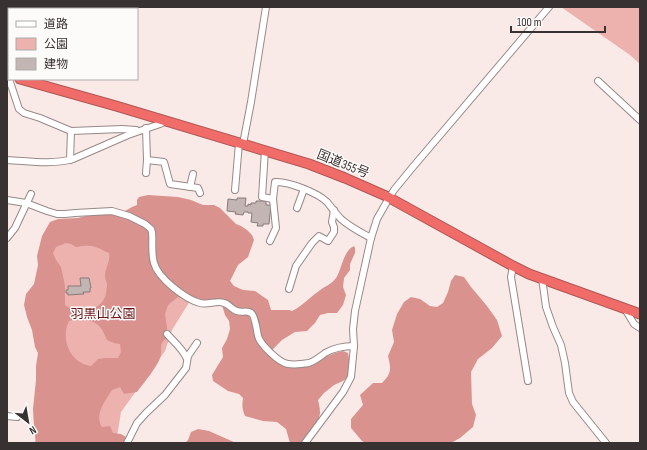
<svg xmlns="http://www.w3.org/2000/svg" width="647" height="450" viewBox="0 0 647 450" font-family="'Sofia Sans Condensed','Noto Sans JP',sans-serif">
<rect width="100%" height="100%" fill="#f9eae8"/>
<!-- green -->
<g fill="#edb2ae">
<path d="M561,7h79v57l-10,-9z"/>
<path d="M61,221l129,80 -18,29 -7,21 -44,61 -5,31h-81l2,-19 3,-70 -7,-41z"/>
</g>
<!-- forest -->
<g fill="#d9928d" fill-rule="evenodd">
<path d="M148,195l30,2 13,3 12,5h11l6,3 16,16 5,2 6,4 5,5 2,5 -6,17 -10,8 -8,16 4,5 9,4 12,1 13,9 3,10h18l3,1c9,-4 18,-14 27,-20 6,-5 12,-6 17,-13 6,-9 7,-27 18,-32l1,2v5l-5,11v6l-6,8 -1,9 3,8 -3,10 -6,8h-9l-8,2 -5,8 -8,8 -12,1 -13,8 -9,9 1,12c3,1 6,3 9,5 18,7 42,-12 60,-15l5,2 1,6 1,9 -1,8 -6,5 -9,4 -10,8 -6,7c1,4 2,9 2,13 -1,12 -11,21 -18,30h-12l-4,-14 -9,-7 -14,-1 -18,-5c-3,-7 -3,-11 -2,-18l-4,-4 -11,-3 -15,-10 -1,-6 11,-18 -1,-9 5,-9 3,-10 -1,-8 -4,-6 -3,-10 -19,-4 -13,-5 -8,2 -4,-1 -10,8 -3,9 2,14 -1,11c-8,5 -3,11 -6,19 -3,9 -17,26 -23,34l-13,2 -4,-7 -8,3c-7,11 -18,25 -10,37l8,-1 3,7 8,1 5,3 -1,6h-89l-2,-16 -1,-18 3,-29v-14l2,-13 -3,-6 -3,-17 -5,-13 -3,-12 2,-11 8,-10 4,-19 -1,-9 5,-20 8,-14 8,-3 20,-1 15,-4 32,-3 7,-4 5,-2v-5l2,-3zM66,243l5,1 5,3c15,-3 19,-1 33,6 2,8 -4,15 -4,23 0,3 2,6 2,9 0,3 -1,9 -2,12 -6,15 -28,17 -40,8v-19l-4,-19 -5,-7 -3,-7 3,-6zM73,320c7,1 14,-1 20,2 8,3 11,11 14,18l7,3 6,1 1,8 -3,6h-12l-8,1 -7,7c-21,-3 -31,-27 -22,-45z"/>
<path d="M455,275l9,2 7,10 16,19 10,14 5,16 -10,12 -14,11 -7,13 1,32 4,11 -3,12 -13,11 -9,5h-86l-3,-2 -11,-13v-9l12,-14 -3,-10 13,-12h9c10,-10 9,-14 6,-27l6,-14 -2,-12 5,-16 7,-12 7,-5 9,2 10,7 7,1 6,-4 5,-11 3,-11z"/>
<path d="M198,429l11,2 27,12h-51l3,-3 3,-8z"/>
</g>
<!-- building -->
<g fill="#c3b5b4" stroke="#887b7a">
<path d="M237,198h9l-1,8h3v-2l3,1v-2h5v-2h10v4h5l-2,19h-6v2h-6l1,-3 -7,-1 1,-9h-4v-1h-4l-1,3 -8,-1 1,-2 -9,-1 1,-12 9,1z"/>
<path d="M80,278h9l2,10h-1v4h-7l1,2 -16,1v-2h-2v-3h2v-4h13z"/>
</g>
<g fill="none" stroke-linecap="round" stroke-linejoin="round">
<!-- minor casing -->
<g stroke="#978988" stroke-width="8">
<g id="minor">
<path d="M9,79l10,30 5,4 16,5 31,13 51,-2 14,1"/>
<path d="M598,81l42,39"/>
<path d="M146,128l1,32 17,2 6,22 28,4 2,5"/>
<path d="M243,144l8,-42 15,-95"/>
<path d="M265,150l-3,47 11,2 2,-17c13,-1 43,11 52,20 5,6 9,12 14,17 9,8 19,13 30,19"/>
<path d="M7,160c22,1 44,5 66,-1l55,-24 32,-11 2,-1 2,-3"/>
<path d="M70,160l1,-29"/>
<path d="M146,173l1,-13"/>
<path d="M190,187l3,-13"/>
<path d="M235,190l4,-47"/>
<path d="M7,200l19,3 21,8 10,3h8l10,-1 37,-2 17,5 16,8 6,5 1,3c1,10 -1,21 2,31 4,15 31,36 46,40 8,2 18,-3 24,0 5,1 8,7 13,8 4,2 10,-1 14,2 4,2 6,18 7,23 2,8 21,27 30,28 6,1 15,0 21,-1 6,-2 11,-6 16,-10 9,-5 19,-7 29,-7"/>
<path d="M297,208l7,-19"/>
<path d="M7,238l8,-10 16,-34"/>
<path d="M270,241l6,-13 -3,-29"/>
<path d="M513,266l-2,11 17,104"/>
<path d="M542,278l4,29 7,20 8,18 4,18 4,30 4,9 33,41"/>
<path d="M289,289l7,-23 16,-23 7,-7 9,5 6,-9v-5l-2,-5 2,-12"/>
<path d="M625,309l9,15 6,4"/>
<path d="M167,334c7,8 16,15 20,25"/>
<path d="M7,416l10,1"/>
<path d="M127,443l10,-20 9,-10 19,-18 21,-27 2,-12 9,-13"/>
<path d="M305,443l38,-51 8,-15 3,-31 -1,-17 2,-18 16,-73 6,-19 12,-21 5,-8 18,-22 137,-161"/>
</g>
</g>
<!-- highway casing -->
<g stroke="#af5755" stroke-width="11">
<g id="highway">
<path d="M7,75l2,1"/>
<path d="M20,79l96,27 193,58 36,14 41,18 127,70 16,8 111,40"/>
</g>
</g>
<!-- minor -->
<use href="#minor" stroke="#fff" stroke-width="6"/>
<!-- highway -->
<use href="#highway" stroke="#f06c69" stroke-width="9"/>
</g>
<g text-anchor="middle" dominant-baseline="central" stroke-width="3" stroke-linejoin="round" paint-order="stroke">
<!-- street labels -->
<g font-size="13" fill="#373131" stroke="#fdfafa">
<text transform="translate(343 164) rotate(22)">国道355号</text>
</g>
<!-- park labels -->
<g font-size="13" fill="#681418" stroke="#fdfafa">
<text x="103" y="314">羽黒山公園</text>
</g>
</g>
<!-- border -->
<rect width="647" height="450" fill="none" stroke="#373131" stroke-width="16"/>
<!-- legend -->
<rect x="8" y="8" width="130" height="72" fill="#fdfafa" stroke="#aeaaaa"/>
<rect x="16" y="21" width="20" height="6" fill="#ffffff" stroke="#aeaaaa"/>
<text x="44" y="28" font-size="12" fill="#373131">道路</text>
<rect x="16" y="38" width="20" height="12" fill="#edb2ae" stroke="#aeaaaa"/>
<text x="44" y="48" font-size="12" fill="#373131">公園</text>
<rect x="16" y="58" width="20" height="12" fill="#c3b5b4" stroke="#aeaaaa"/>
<text x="44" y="68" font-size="12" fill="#373131">建物</text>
<!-- north arrow -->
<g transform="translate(28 422) rotate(149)" stroke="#fdfafa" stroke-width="3" paint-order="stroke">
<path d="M0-3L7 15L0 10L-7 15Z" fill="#373131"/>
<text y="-6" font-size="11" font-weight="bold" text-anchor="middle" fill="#373131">N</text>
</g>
<!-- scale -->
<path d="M511 26v6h94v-6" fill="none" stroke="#373131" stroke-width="2"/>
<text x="517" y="26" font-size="12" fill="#373131" stroke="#fdfafa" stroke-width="3" paint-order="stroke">100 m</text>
</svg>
